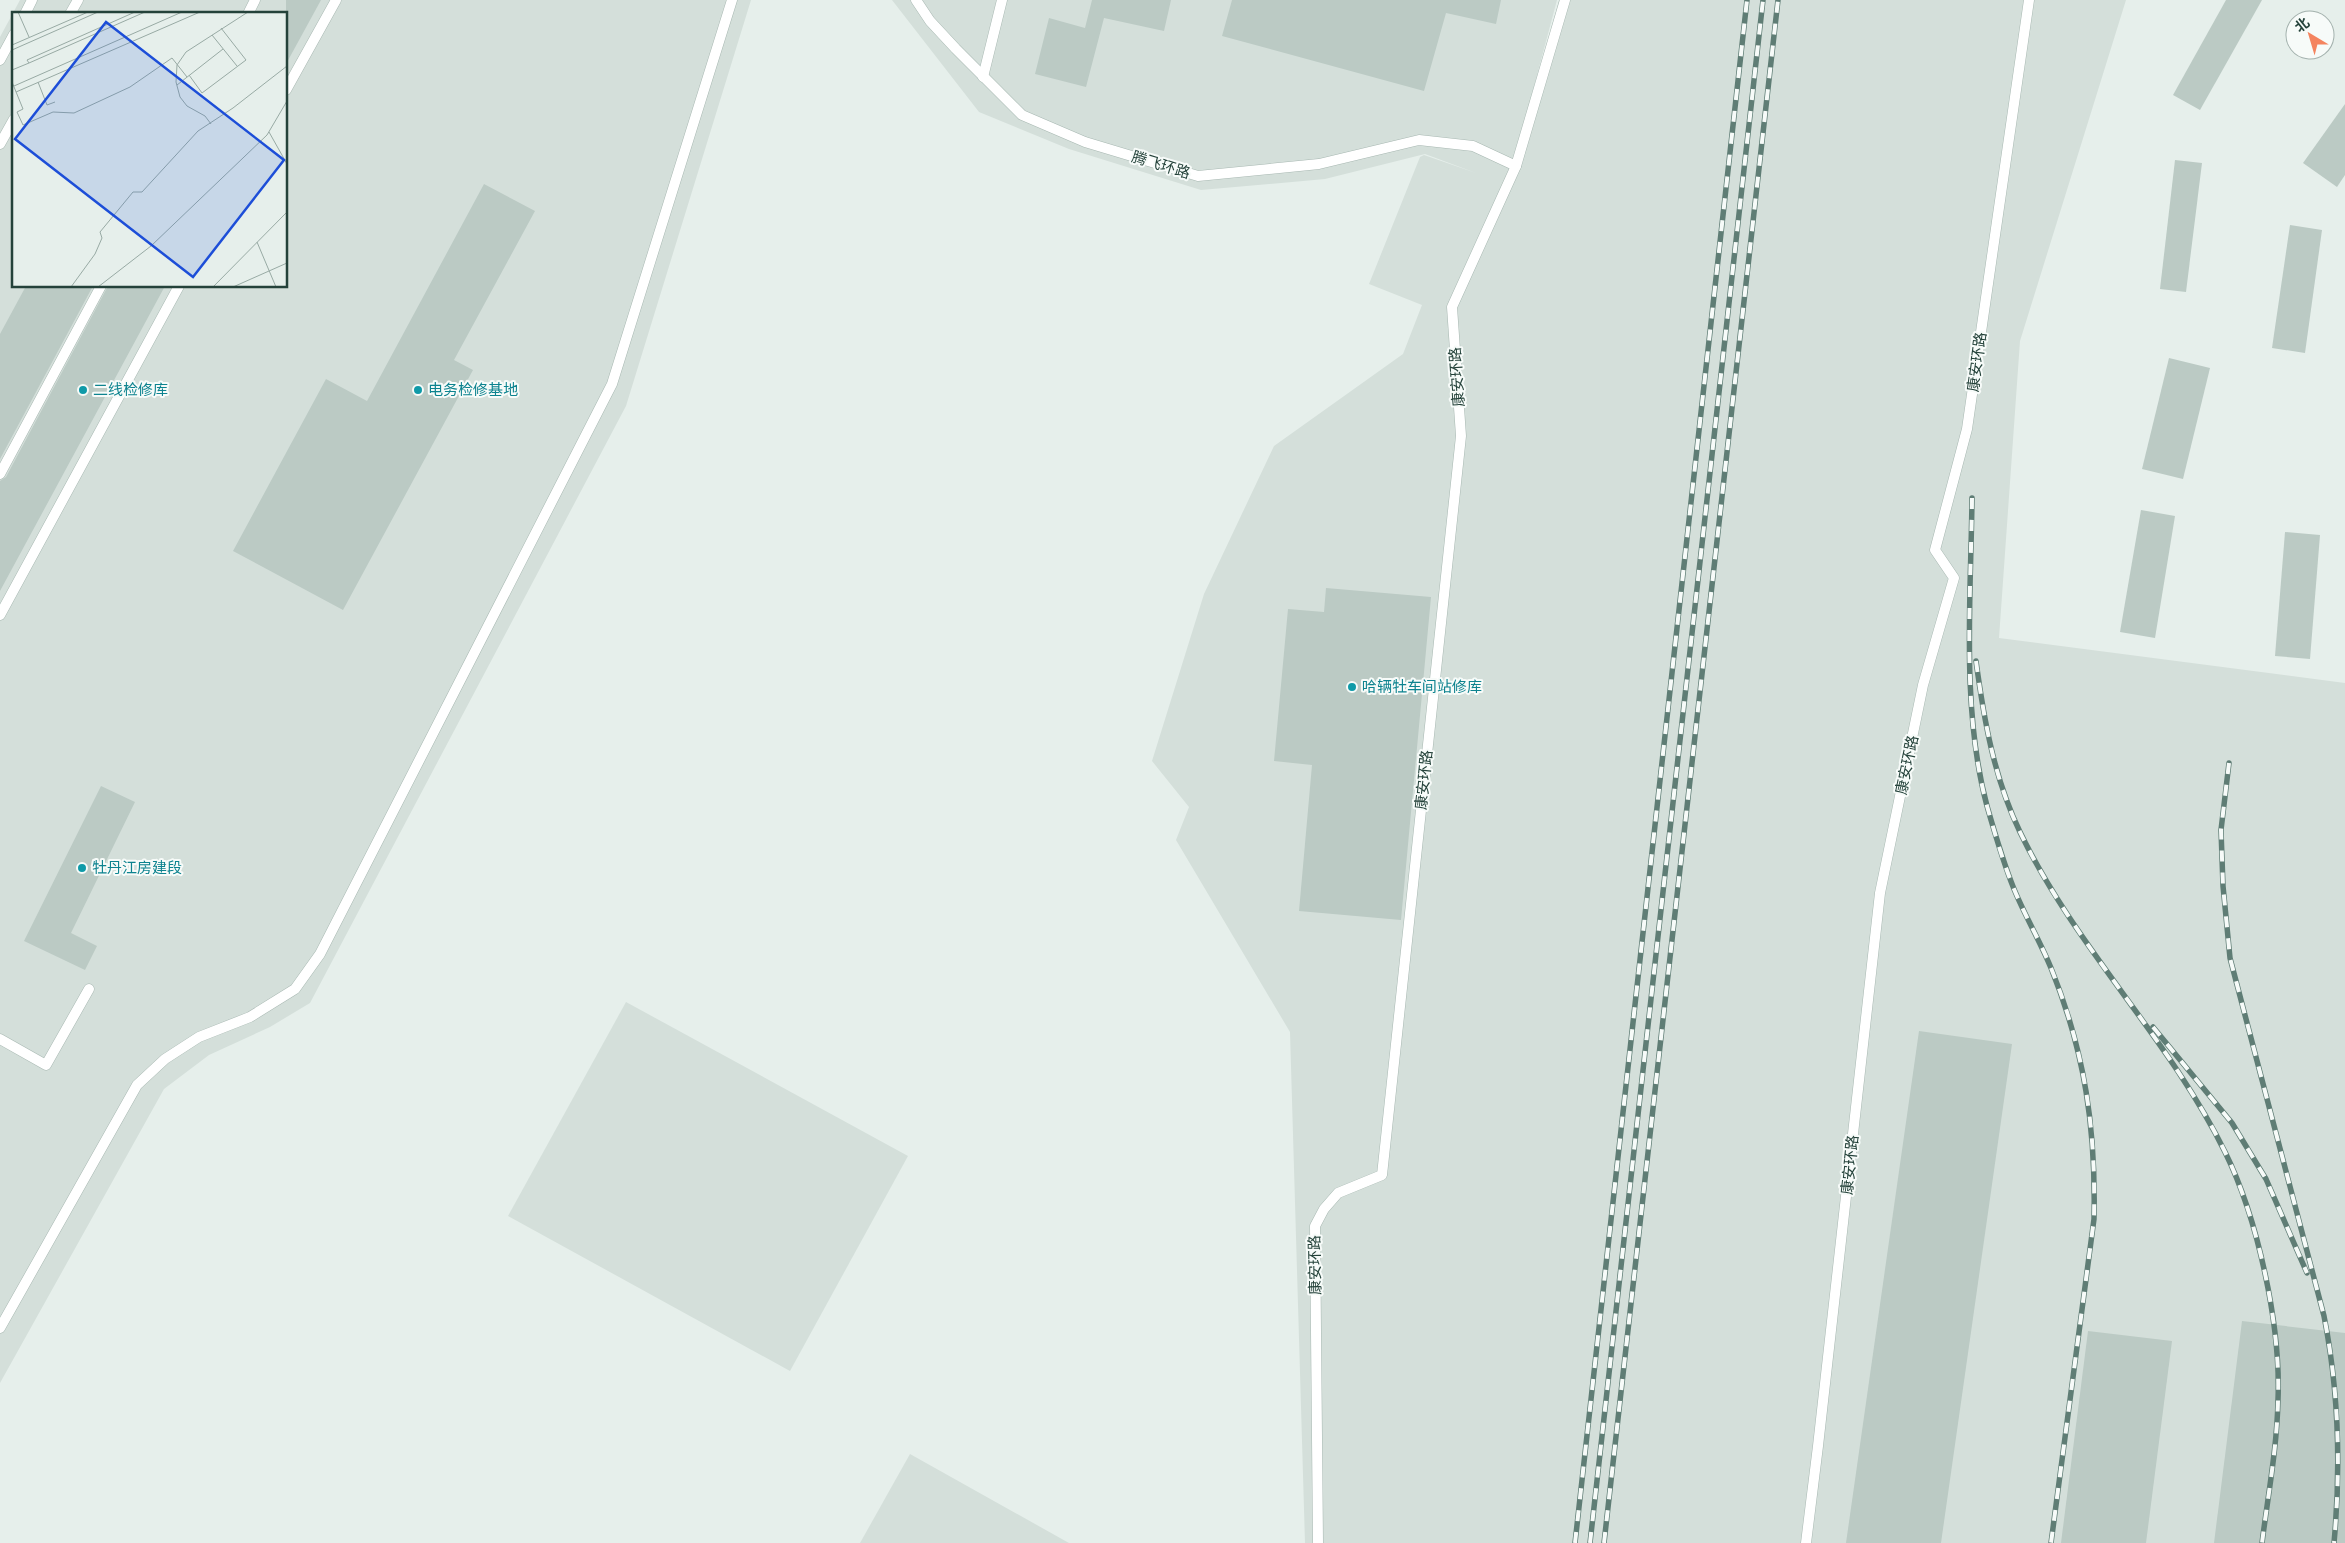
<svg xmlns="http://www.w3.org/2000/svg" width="2345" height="1543" viewBox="0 0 2345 1543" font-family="'Work Sans','Noto Sans SC',sans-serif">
<rect width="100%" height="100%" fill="#e6efeb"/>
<!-- built -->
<g fill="#d4dfda" fill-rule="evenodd">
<path d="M20,0h731l-125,406 -316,597 -40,24 -61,28 -45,34 -164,294v-1346zM14,14h272v272h-272z"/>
<path d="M892,0h665l-49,184h1l50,-184h567l-106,341 -21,297 346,45v860h-1040l-15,-511 -114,-192 13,-33 -37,-46 52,-167 70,-148 129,-92 19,-49 -53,-21 51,-127 4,-2 52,18 -51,-19 -100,25 -124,11 -132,-41 -90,-37z"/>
<path d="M626,1002l282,154 -118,215 -282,-155z"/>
<path d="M910,1454l159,89h-209z"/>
</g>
<!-- building -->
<g fill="#bbcac4">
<path d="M286,0h35l-35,64z"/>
<path d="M1092,0h79l-7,31 -60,-13 -18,69 -51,-13 14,-56 36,10z"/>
<path d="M1232,0h269l-5,24 -50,-11 -22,78 -202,-55z"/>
<path d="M2226,0h36l-62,110 -27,-15z"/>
<path d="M2345,104v71l-8,12 -34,-24z"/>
<path d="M2175,160l27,3 -16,129 -26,-3z"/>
<path d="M484,184l51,27 -81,149 19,10 -130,240 -110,-59 93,-172 41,22z"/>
<path d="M2290,225l32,5 -17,123 -33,-5z"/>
<path d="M26,286h67l-93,173v-125z"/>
<path d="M108,286h57l-165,305v-110l6,-4z"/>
<path d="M2169,358l41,10 -27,111 -41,-10z"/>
<path d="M2141,510l34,6 -20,122 -35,-6z"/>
<path d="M2285,532l35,3 -10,124 -35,-3z"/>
<path d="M1326,588l105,9 -30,323 -102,-9 13,-146 -38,-4 14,-152 36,3z"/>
<path d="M101,786l34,16 -64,131 26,13 -12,24 -61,-29z"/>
<path d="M1919,1031l93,13 -71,499h-95z"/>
<path d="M2242,1321l103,12v210h-131z"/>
<path d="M2088,1331l84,10 -26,202h-85z"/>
</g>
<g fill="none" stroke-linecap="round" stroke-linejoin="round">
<!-- lane casing -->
<g stroke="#a8b8b2" stroke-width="11">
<g id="lane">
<path d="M916,0l14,21 26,28 66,66 63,27 113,34 121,-12 100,-24 54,6 43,20"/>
<path d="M25,14l7,-14"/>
<path d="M70,14l8,-14"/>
<path d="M248,14l7,-14"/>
<path d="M0,60l14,-26"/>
<path d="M983,77l19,-77"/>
<path d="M286,90l50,-90"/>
<path d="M0,144l14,-25"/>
<path d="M0,474l101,-188"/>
<path d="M0,615l179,-329"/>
<path d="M0,1039l46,26 43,-76"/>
<path d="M0,1328l137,-243 28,-26 34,-22 51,-20 45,-28 25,-35 292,-570 120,-384"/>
<path d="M1318,1543l-3,-317 9,-17 14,-16 44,-18 79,-739 -9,-129 64,-141 49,-166"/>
<path d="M1806,1543l12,-97 62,-553 43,-208 31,-107 -19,-28 32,-121 62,-429"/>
</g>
</g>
<!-- lane -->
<use href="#lane" stroke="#fff" stroke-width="10"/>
<!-- rail casing -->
<g stroke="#5f7d75" stroke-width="5.5">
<g id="rail">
<path d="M1972,498c-1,100 -11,211 15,308 8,28 16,56 27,83 11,27 26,52 37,79 34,84 45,161 43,251l-43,324"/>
<path d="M1976,661c8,59 18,117 44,171 55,115 149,206 205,320 33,67 56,174 53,248 -1,48 -10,95 -16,143"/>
<path d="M2229,763l-8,67 2,56 7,72 94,358c15,76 17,150 10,227"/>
<path d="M2153,1027l79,96 34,56 41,94"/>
<path d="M1575,1543l172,-1543"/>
<path d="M1590,1543l173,-1543"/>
<path d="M1604,1543l174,-1543"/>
</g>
</g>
<!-- rail -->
<use href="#rail" stroke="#f7fbf9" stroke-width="4" stroke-dasharray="11" stroke-linecap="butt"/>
</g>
<!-- markers -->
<g fill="#0f9aa8" stroke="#f7fbf9" stroke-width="2">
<circle cx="83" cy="390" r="5"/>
<circle cx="418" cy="390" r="5"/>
<circle cx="1352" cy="687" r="5"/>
<circle cx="82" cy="868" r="5"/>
</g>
<g text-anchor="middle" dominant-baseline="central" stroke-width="4" stroke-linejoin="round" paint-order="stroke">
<!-- street labels -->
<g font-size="15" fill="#24423a" stroke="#f7fbf9">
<text transform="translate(1161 165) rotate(17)">腾飞环路</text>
<text transform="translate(1977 362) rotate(-82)">康安环路</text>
<text transform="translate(1457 377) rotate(-94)">康安环路</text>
<text transform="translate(1907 765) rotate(-78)">康安环路</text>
<text transform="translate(1424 780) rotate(-84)">康安环路</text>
<text transform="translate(1850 1165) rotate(-84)">康安环路</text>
<text transform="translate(1315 1265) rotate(-91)">康安环路</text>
</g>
<!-- culture labels -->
<g font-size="15" fill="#0d838f" stroke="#f7fbf9" text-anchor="start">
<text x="93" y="390">二线检修库</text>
<text x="428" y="390">电务检修基地</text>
<text x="1362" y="687">哈辆牡车间站修库</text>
<text x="92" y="868">牡丹江房建段</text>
</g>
</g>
<!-- overview -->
<g transform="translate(12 12)">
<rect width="275" height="275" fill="#e6efeb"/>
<path fill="none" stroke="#98aaa4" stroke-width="1" d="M6,0l11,25M200,23l25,31M0,33l76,-33M0,38l86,-38M17,51l116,-51M0,58l17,-7 -2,-3 108,-48M177,63l13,18 44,-33 -25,-32M0,70l11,27 -6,3 6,13 30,-13 21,1 56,-26 42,-29 15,19M26,70l9,23 8,-3M165,73l46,-36M2,74l168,-74M4,80l184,-80M199,112l-6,-8 -18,-10 -7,-9 -4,-15 1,-17 9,-13 62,-40M257,120l18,32M245,230l19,45M59,275l24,-33 7,-16 -2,-6 33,-40h9l56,-61 35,-23 54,-42M86,275l53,-41 116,-111 20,-34M201,275l74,-75M221,275l54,-24"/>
<path fill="#1d4ed8" fill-opacity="0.15" stroke="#1d4ed8" stroke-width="2.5" d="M94,10l178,138 -91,117 -178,-138z"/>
<rect width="275" height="275" fill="none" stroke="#24423a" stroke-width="2.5"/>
</g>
<!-- north arrow -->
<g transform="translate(2310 35) rotate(322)"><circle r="24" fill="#f7fbf9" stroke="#a3b1ad"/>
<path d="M0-4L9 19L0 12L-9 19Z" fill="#f4845f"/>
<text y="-8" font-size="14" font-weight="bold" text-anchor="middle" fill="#24423a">北</text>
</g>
</svg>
